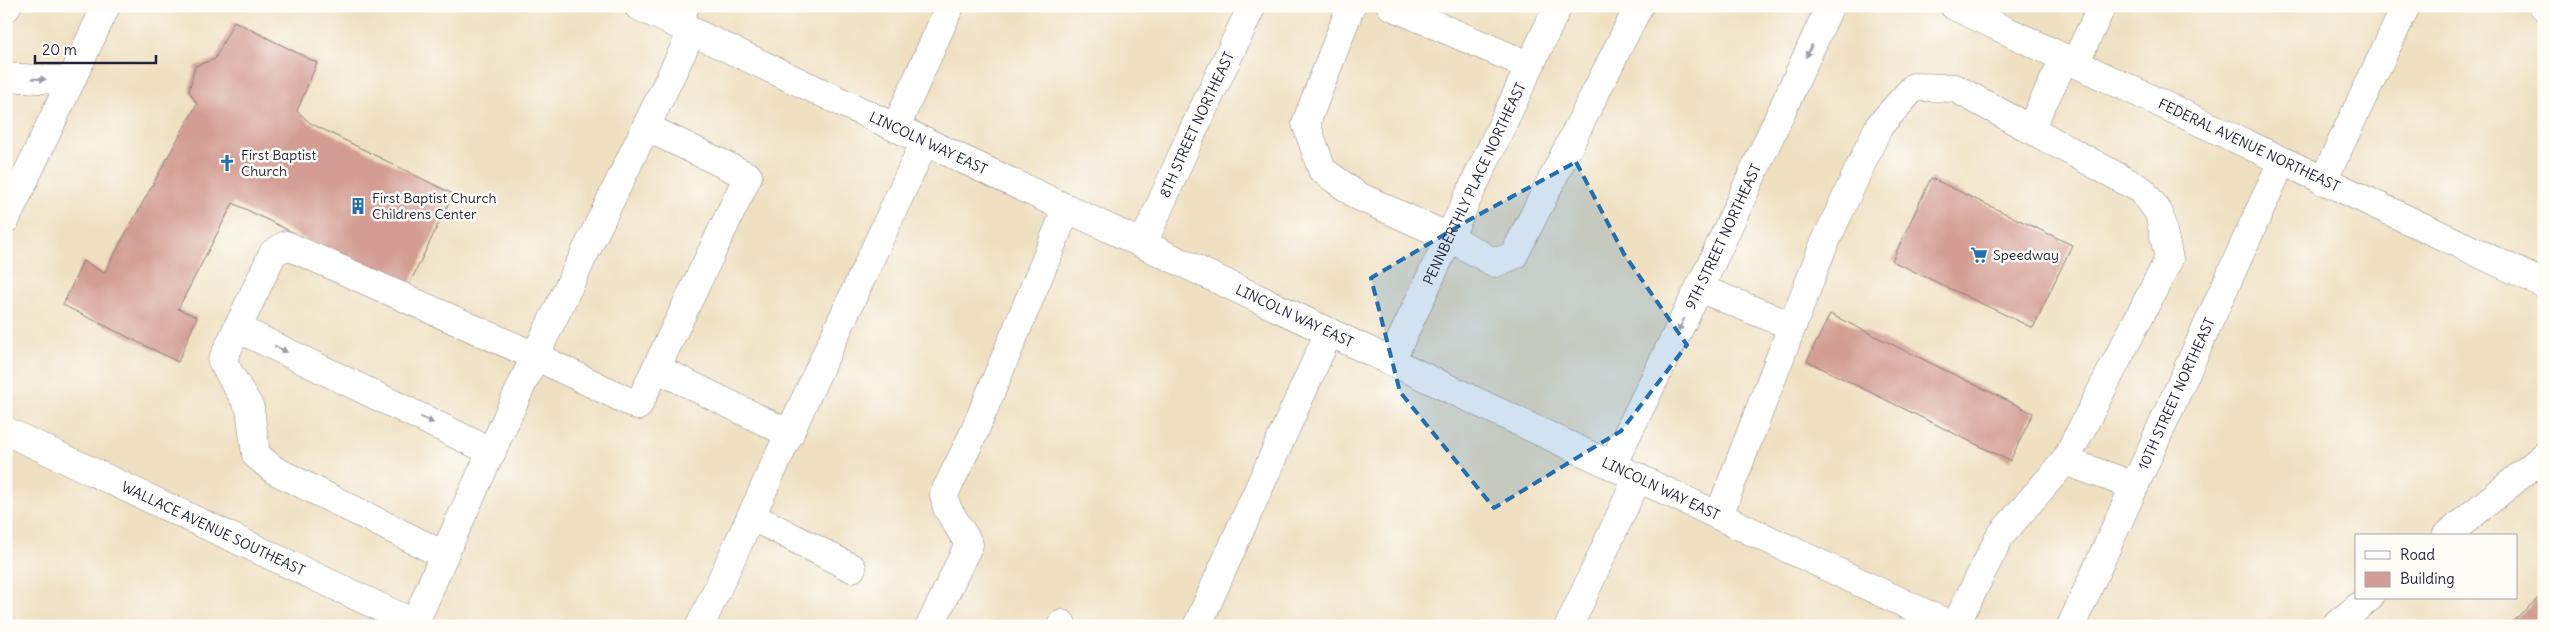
<svg xmlns="http://www.w3.org/2000/svg" width="2550" height="632" viewBox="0 0 2550 632" font-family="Delius,sans-serif">
<rect width="100%" height="100%" fill="#fdfcf7"/>
<filter id="ink" filterUnits="userSpaceOnUse"><feTurbulence type="fractalNoise" baseFrequency=".02" numOctaves="2"/><feDisplacementMap in="SourceGraphic" scale="10" xChannelSelector="R" yChannelSelector="G"/><feConvolveMatrix kernelMatrix="1 2 1 2 8 2 1 2 1" color-interpolation-filters="sRGB"/></filter>
<filter id="wash" filterUnits="userSpaceOnUse"><feTurbulence type="fractalNoise" baseFrequency=".0096" numOctaves="4" result="noise"/><feDisplacementMap in="SourceGraphic" scale="20" xChannelSelector="R" yChannelSelector="G"/><feGaussianBlur stdDeviation="1.12" result="paint"/><feColorMatrix in="noise" values="0 0 0 0 0 0 0 0 0 0 0 0 0 0 0 0 0 1.4 0 .05"/><feComposite in="paint" operator="in"/></filter>
<g filter="url(#wash)">
<rect width="100%" height="100%" fill="#efe0c1"/>
<g id="blocks">
<!-- building -->
<g fill="#d39d93">
<path d="M234,21l83,42 -20,48 13,12 143,71 -46,95 -174,-86 -55,106 19,8 -19,45 -115,-57 20,-44 21,12 93,-169 -8,-13 6,-25 20,-7z"/>
<path d="M1931,178l141,67 -39,83 -141,-67z"/>
<path d="M1830,314l203,99 -23,48 -203,-100z"/>
<path d="M2544,593v33h-37z"/>
</g>
</g>
</g>
<g filter="url(#ink)">
<use href="#blocks" fill-opacity="0" stroke="#88817e" stroke-width="1"/>
<g fill="none" stroke-linecap="round" stroke-linejoin="round">
<!-- minor casing -->
<g stroke="#88817e" stroke-width="29">
<g id="minor">
<path d="M1351,6l-45,117 16,47 36,26 91,41 46,26 19,-8 125,-249"/>
<path d="M1391,6l139,60"/>
<path id="s1" d="M1954,6l590,278"/>
<path d="M2543,6h1"/>
<path d="M6,8l1,-2"/>
<path d="M677,24l8,-18"/>
<path d="M2075,63l27,-57"/>
<path d="M6,77l65,4"/>
<path d="M646,127l102,49 -110,230 -103,-50 139,-287 18,-37"/>
<path d="M896,127l54,-121"/>
<path d="M2030,129l35,-71"/>
<path d="M2323,181l83,-175"/>
<path d="M6,219l100,-213"/>
<path id="s2" d="M1143,244l48,-109 61,-129"/>
<path d="M286,245l249,111 -91,199 -170,-85 -18,-15 -6,-47 -28,-47 51,-108z"/>
<path d="M1699,288l93,38"/>
<path d="M237,328l255,124"/>
<path id="s3" d="M1391,361l167,-355"/>
<path d="M656,368l134,66"/>
<path id="s4" d="M6,431l414,195"/>
<path d="M2065,461l70,25"/>
<path id="s5" d="M1612,465l100,-203 118,-256"/>
<path d="M1719,515l103,-266 57,-123 35,-39 41,1 187,102 17,23 10,46 -104,202 -65,75 -45,90"/>
<path d="M751,516l101,52"/>
<path d="M2446,536l98,-80"/>
<path d="M415,623l29,-68"/>
<path d="M700,626l225,-485"/>
<path d="M930,626l39,-82 -22,-36 -3,-14 29,-59 94,-227"/>
<path d="M1061,626l1,-2"/>
<path d="M1197,626l132,-294"/>
<path d="M1569,626l69,-149"/>
<path id="s6" d="M2071,626l211,-465"/>
<path d="M2335,626l34,-28"/>
</g>
</g>
<!-- major casing -->
<g stroke="#88817e" stroke-width="29">
<g id="major">
<path id="s7" d="M638,6l1314,620"/>
</g>
</g>
<!-- minor -->
<use href="#minor" stroke="#fff" stroke-width="28"/>
<!-- major -->
<use href="#major" stroke="#fff" stroke-width="28"/>
</g>
<!-- one-way arrows -->
<defs><path id="oneway-solid" d="M-6-.8H1V-3.2L6.5 0L1 3.2V.8H-6Z" transform="scale(1.25)"/></defs>
<g fill="#9c9ca7">
<use href="#oneway-solid" transform="translate(1809 51) rotate(115)"/>
<use href="#oneway-solid" transform="translate(39 79) rotate(4)"/>
<use href="#oneway-solid" transform="translate(1681 325) rotate(116)"/>
<use href="#oneway-solid" transform="translate(281 349) rotate(26)"/>
<use href="#oneway-solid" transform="translate(427 420) rotate(26)"/>
</g>
</g>
<!-- marked area -->
<path fill="#1f6fb2" fill-opacity="0.2" stroke="#1f6fb2" stroke-width="4" stroke-dasharray="10 6" stroke-linejoin="round" d="M1576,162l48,92 63,91 -66,86 -127,77 -94,-116 -29,-114 98,-58z"/>
<!-- icons -->
<defs>
<g id="church-bare" transform="scale(1.35)"><path d="M-1.2-6h2.4v3.5h3.3v2.4h-3.3V6h-2.4V-.1h-3.3v-2.4h3.3Z" fill="#1f6fb2" stroke="#fdfcf7" stroke-width="2.5" paint-order="stroke"/></g>
<g id="building-bare" transform="scale(1.35)"><path d="M-4-6H4V6H1V3H-1V6H-4ZM-2.5-4.3h1.7v1.8h-1.7ZM.8-4.3h1.7v1.8H.8ZM-2.5-1h1.7V.8h-1.7ZM.8-1h1.7V.8H.8Z" fill="#1f6fb2" stroke="#fdfcf7" stroke-width="2.5" paint-order="stroke"/></g>
<g id="supermarket-bare" transform="scale(1.35)"><path d="M-6-5.5h2.5l.6 2H6L4.5 2H-2.5L-4.4-4H-6ZM-1.5 3.2a1.3 1.3 0 1 0 .1 0ZM3 3.2a1.3 1.3 0 1 0 .1 0Z" fill="#1f6fb2" stroke="#fdfcf7" stroke-width="2.5" paint-order="stroke"/></g>
</defs>
<g fill-rule="evenodd">
<use href="#church-bare" x="227" y="163"/>
<use href="#building-bare" x="358" y="206"/>
<use href="#supermarket-bare" x="1979" y="255"/>
</g>
<g text-anchor="middle" dominant-baseline="central" stroke-width="5" stroke-linejoin="round" paint-order="stroke">
<!-- street labels -->
<g font-size="14" fill="#22223b" stroke="#fdfcf7">
<text stroke="none"><textPath href="#s2" startOffset="131">8TH STREET NORTHEAST</textPath></text>
<text stroke="none"><textPath href="#s7" startOffset="321">LINCOLN WAY EAST</textPath></text>
<text stroke="none"><textPath href="#s1" startOffset="326">FEDERAL AVENUE NORTHEAST</textPath></text>
<text stroke="none"><textPath href="#s3" startOffset="196">PENNBERTHLY PLACE NORTHEAST</textPath></text>
<text stroke="none"><textPath href="#s5" startOffset="254">9TH STREET NORTHEAST</textPath></text>
<text stroke="none"><textPath href="#s7" startOffset="726">LINCOLN WAY EAST</textPath></text>
<text stroke="none"><textPath href="#s6" startOffset="255">10TH STREET NORTHEAST</textPath></text>
<text stroke="none"><textPath href="#s7" startOffset="1131">LINCOLN WAY EAST</textPath></text>
<text stroke="none"><textPath href="#s4" startOffset="229">WALLACE AVENUE SOUTHEAST</textPath></text>
</g>
<!-- poi labels -->
<g font-size="14" fill="#22223b" stroke="#fdfcf7" text-anchor="start">
<text x="241" y="155">First Baptist<tspan x="241" dy="16">Church</tspan></text>
<text x="372" y="198">First Baptist Church<tspan x="372" dy="16">Childrens Center</tspan></text>
<text x="1993" y="255">Speedway</text>
</g>
</g>
<!-- margin -->
<rect width="2550" height="632" fill="none" stroke="#fdfcf7" stroke-width="25"/>
<!-- legend -->
<rect x="2355" y="534" width="162" height="65" fill="#fdfcf7" stroke="#a5a5ac"/>
<rect x="2365" y="551" width="25" height="8" fill="#ffffff" stroke="#a5a5ac"/>
<text x="2400" y="560" font-size="15" fill="#22223b">Road</text>
<rect x="2365" y="572" width="25" height="15" fill="#d39d93" stroke="#a5a5ac"/>
<text x="2400" y="584" font-size="15" fill="#22223b">Building</text>
<!-- scale -->
<path d="M35 55v8h121v-8" fill="none" stroke="#22223b" stroke-width="2.5"/>
<text x="42" y="55" font-size="15" fill="#22223b" stroke="#fdfcf7" stroke-width="4" paint-order="stroke">20 m</text>
</svg>
